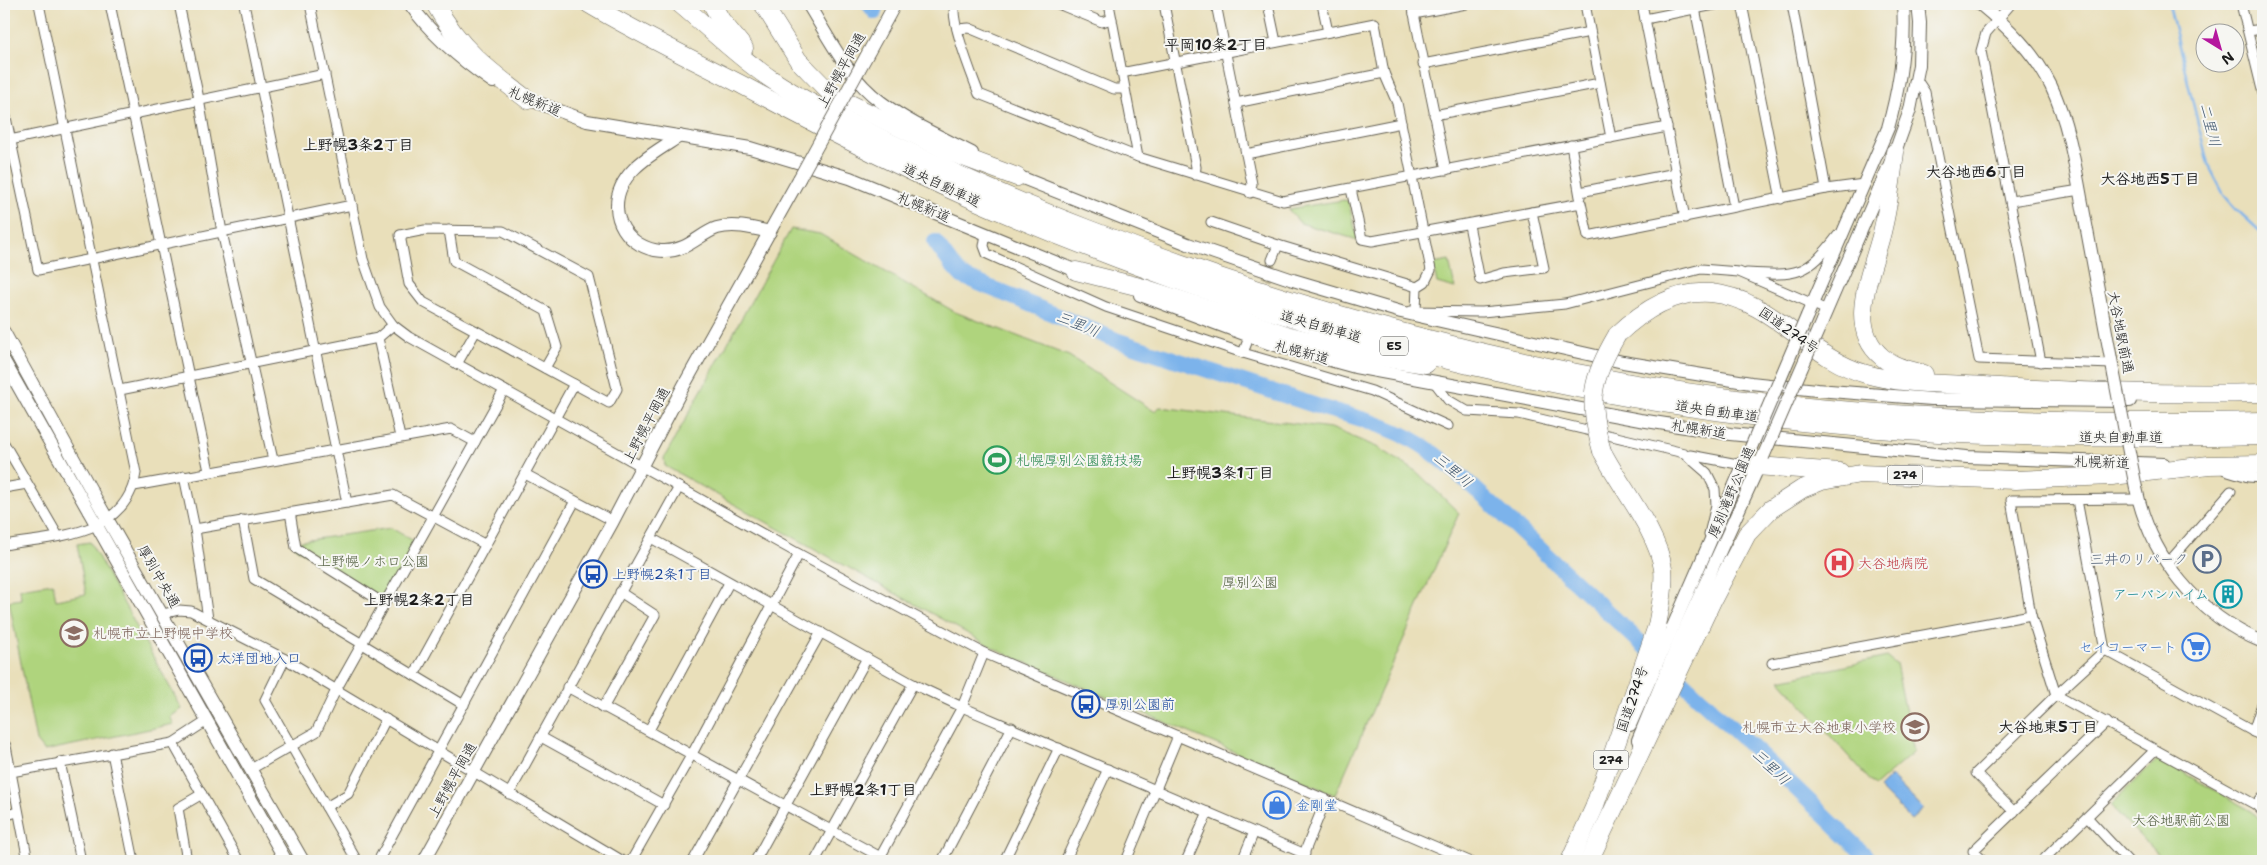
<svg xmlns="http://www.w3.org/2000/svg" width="2267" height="865" viewBox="0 0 2267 865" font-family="'Shantell Sans','Klee One',sans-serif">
<rect width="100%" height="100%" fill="#f6f6f2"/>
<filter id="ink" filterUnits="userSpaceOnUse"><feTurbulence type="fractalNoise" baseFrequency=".02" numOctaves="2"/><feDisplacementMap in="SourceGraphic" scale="10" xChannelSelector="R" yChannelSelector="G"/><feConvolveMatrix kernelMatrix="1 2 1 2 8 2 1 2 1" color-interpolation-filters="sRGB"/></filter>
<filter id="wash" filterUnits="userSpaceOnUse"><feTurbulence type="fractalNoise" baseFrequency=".0096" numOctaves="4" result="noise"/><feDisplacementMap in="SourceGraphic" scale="20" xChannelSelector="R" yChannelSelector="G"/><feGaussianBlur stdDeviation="1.12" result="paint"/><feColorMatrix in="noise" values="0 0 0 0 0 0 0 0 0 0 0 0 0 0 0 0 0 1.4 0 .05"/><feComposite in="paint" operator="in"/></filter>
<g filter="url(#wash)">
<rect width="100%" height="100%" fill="#e9dfba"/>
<!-- green -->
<g fill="#afd47d" stroke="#66784c">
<path d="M1344,200l4,1 10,39 -58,-17 -12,-14z"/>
<path d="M791,229l29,5 135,78 114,44 85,55 6,-4 171,21 48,20 38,24 42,41 -124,282 -334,-143 -336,-186 -1,-8z"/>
<path d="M1449,261l6,27 -18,-5 -4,-19z"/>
<path d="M391,528l28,16 -34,60 -89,-56 -1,-6z"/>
<path d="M90,542l92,167 -12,8 4,7 -130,27 -8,-10 -27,-140 12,-2 -1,-11 33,-5 3,17 30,-6 -9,-50z"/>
<path d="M1887,657l9,7 18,88 -39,34 -95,-106z"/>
<path d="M2156,760h5l92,52 10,11v37l-99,1 -54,-56z"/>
</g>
<!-- water -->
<path fill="#7cb3eb" stroke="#4c6884" d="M1891,776l32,33 -12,11 -32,-32z"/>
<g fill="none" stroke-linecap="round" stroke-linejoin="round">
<!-- stream -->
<path stroke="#7cb3eb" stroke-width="2.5" d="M2169,5l39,159 16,31 11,13 28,26"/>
<!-- river -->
<g stroke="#7cb3eb" stroke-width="16">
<path d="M869,4l6,8"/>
<path d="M935,242l16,22 11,12 154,64 207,68c30,8 70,19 97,36 28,18 51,42 76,64l283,264 92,89"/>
</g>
</g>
</g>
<g filter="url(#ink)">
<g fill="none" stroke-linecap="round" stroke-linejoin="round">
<!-- street-tunnel -->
<path stroke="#c0b89a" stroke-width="9" stroke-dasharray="9 4.5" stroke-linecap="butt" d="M1262,293l10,-33"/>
<!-- street casing -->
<g stroke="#646053" stroke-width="11">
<g id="street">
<path d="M110,4l99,467"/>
<path d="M179,4l20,95 23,133 51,228"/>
<path d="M244,4l103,499"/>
<path d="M310,4l53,255 17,48 13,18 16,12 390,217 185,99 485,208"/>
<path d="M955,4c-6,15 17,71 24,90l159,63"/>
<path d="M1058,4l44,18 10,-3"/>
<path d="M1109,4l29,153 145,44 384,-74"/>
<path d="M1164,4l32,163 -1,8"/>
<path d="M1216,4l36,180 -2,9"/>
<path d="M1268,4l8,38"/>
<path d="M1322,4l6,28"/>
<path d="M1412,4l34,166"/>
<path d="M1585,4l26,134"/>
<path d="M1642,4l43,214"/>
<path d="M1742,4l39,195"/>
<path d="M1792,4l34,185"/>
<path d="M2011,4l-25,29 -5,18 60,311"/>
<path d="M2241,4l22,90"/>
<path d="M1695,8l39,199"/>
<path d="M1414,14l52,-10"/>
<path d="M1645,19l74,-15"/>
<path d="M957,29l12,-1 145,61h10"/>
<path d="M2248,31l15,-2"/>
<path d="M1423,64l167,-32"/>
<path d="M1121,73l254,-50 9,50 13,30 34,167 -6,12 -8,5 -1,23"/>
<path d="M1917,80l8,12 54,267 133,5"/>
<path d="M1236,103l148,-30"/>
<path d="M4,108l34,162 314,-65"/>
<path d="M1434,115l166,-32"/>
<path d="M10,140l315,-66"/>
<path d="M1571,145l9,52"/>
<path d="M1246,154l155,-31"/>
<path d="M1351,189l11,50 10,2 209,-38 7,33 238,-47 38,-5"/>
<path d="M1580,192l96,-19"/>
<path d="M2011,201l69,-11"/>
<path d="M1211,222l67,23 139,42"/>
<path d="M1469,225l11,55 24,-7 40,-5 -12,-56"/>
<path d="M425,230l78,1 86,46 28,112 -8,14 -186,-101 -14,-18 -9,-49z"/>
<path d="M449,230l5,31 92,50 11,36 -12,21"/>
<path d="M986,234l-2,12 3,8 119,53 137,46 5,-13"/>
<path d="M1272,260l6,-15"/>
<path d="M1747,273c50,3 60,3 91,-38"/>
<path d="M1411,311l71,1 83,-8 136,-35 38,3 88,38"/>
<path d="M393,325l-15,13 22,99"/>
<path d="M1243,353l129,38 76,35"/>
<path d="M457,364l19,-33"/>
<path d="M1435,383l13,17 19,11 52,3 165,39 23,20 8,16 1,16 -7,29"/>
<path d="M120,390l258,-52"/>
<path d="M4,443l54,93"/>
<path d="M1690,455l53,10"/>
<path d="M2225,470l23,7 15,1"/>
<path d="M525,474l88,47"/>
<path d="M184,476l11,53 13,90"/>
<path d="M134,486l317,-57 24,13"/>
<path d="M4,488l23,-4"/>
<path d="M2138,499l-127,1 20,115 25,80 200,110 7,7"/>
<path d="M2077,500l28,150 158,87"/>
<path d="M290,512l6,36 89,56"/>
<path d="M243,520l11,59 210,126"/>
<path d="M195,529l198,-34 93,50"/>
<path d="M651,538l262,146 49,23 343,147"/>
<path d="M4,545c50,-9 122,-8 132,-72l-97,-469"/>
<path d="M2167,564l64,-73"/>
<path d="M163,614l16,-4 12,1 94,48 338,202"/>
<path d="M285,659l-20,41 92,161"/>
<path d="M1772,663l259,-48"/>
<path d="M414,675l160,-291"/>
<path d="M567,687l321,174"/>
<path d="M603,708l52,-93 -35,-23"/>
<path d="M649,730l80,-147"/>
<path d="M2253,732l10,-31"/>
<path d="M541,737l123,68"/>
<path d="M173,743l66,118"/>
<path d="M4,746h2l22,115"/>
<path d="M112,753l22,108"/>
<path d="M60,762l21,99"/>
<path d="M251,769l65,-37 20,-42 168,-300"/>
<path d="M11,772l162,-29 34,-22"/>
<path d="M509,794l170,-307"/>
<path d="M2256,805l7,-9"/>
<path d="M326,807l22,-13 38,-75"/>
<path d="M2014,812l-38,-39 80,-78 49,-45"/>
<path d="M4,816l13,-4"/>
<path d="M2088,818l40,43"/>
<path d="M187,861l-9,-53 24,-14"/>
<path d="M378,861l197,-360"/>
<path d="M631,861l61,-107 107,-200"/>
<path d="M693,861l128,-229"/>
<path d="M755,861l112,-203"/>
<path d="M815,861l98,-177"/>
<path d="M878,861l84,-154 22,-54"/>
<path d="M942,861l70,-134"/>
<path d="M1004,861l55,-113"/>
<path d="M1065,861l43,-92"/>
<path d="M1126,861l52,-125"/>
<path d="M1186,861l22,-49"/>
<path d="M1242,861l12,-29"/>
<path d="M1301,861l25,-62"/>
<path d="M1984,861l-11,-10 134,-129"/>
<path d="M2042,861l113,-111"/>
</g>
</g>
<!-- secondary casing -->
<g stroke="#646053" stroke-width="14">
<g id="secondary">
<path d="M410,4c22,32 51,56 83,78"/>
<path d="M808,4c21,34 40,74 73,98 28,21 60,35 91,51"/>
<path d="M1980,4c28,23 55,49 71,82 19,40 25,86 33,128 10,54 20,108 30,161"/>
<path d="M522,97l65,24 163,27 100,30 234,96"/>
<path d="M680,136c-26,17 -64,36 -63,71 1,33 37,53 66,40 12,-5 22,-15 34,-19 17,-5 36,0 53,4"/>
<path d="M1010,173l178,71 105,36 108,32 222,50 128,21 66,7 115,9 198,2"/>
<path d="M1140,295l128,48 87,24 285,53 90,14 237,23 197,7"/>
<path d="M1807,316l81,-188c12,-42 18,-81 15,-124"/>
<path d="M1822,321l73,-169 15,-42 9,-45 1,-42 -2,-19"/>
<path d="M4,332l93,169 206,360"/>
<path d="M4,361l282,500"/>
<path d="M2136,488c14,69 62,128 127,154"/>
<path d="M1630,725l116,-266"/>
<path d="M1638,740l41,-99 83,-182"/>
<path d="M424,861l189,-340 70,-134 116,-208"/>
</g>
</g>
<!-- highway casing -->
<g stroke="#646053" stroke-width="19">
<g id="highway">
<path d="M435,4c24,44 53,66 93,96"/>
<path d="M589,4c50,30 103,55 155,82 73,39 146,77 221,110 248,110 511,184 779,219 171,23 347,25 519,21"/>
<path d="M680,4c30,25 58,53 91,75 37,25 78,43 118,63 66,32 131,61 199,87 209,82 434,143 656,171 172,21 346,24 519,21"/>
<path d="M712,4l9,16 23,28"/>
<path d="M763,4l35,56 34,35 118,57 67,25"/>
<path d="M1895,152c-3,25 -6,51 -12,76 -8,38 -40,97 -1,129 11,10 28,13 42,17"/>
<path d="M1076,271l68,17 146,48 76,19 60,9"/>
<path d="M1617,335c25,-24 57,-45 94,-42 62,6 97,65 155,81 38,11 79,9 117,12 93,6 187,9 280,7"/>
<path d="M1743,465l97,7"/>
<path d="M1570,861l24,-53 63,-182c3,-18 8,-38 6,-57 -5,-37 -44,-84 -61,-118"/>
<path d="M1589,861l124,-262 34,-65 24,-25 31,-20 20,-8 38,-7 155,6 97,-4 97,-11 54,-1"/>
</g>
</g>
<!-- street -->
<use href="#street" stroke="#fff" stroke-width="9"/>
<!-- secondary -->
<use href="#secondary" stroke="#fff" stroke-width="12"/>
<!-- highway -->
<use href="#highway" stroke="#fff" stroke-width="18"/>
<!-- secondary-bridge casing -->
<g stroke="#646053" stroke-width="14" stroke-linecap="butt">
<g id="secondary-bridge">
<path d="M799,179l96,-175"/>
<path d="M2114,375l22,113"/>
<path d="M1749,452l58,-136"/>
<path d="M1763,457l59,-136"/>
</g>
</g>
<!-- highway-bridge casing -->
<g stroke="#646053" stroke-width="19" stroke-linecap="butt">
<path id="highway-bridge" d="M1602,451c-15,-51 -11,-71 15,-116"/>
</g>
<!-- secondary-bridge -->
<use href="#secondary-bridge" stroke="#fff" stroke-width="12"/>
<!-- highway-bridge -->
<use href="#highway-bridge" stroke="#fff" stroke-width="18"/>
</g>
</g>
<!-- icons -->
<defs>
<g id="stadium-ring" transform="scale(1.4375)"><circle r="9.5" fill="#f6f6f2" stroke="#2e9e5b" stroke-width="1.5"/><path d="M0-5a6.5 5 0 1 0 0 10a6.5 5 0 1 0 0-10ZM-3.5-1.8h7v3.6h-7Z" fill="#2e9e5b"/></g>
<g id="parking-ring" transform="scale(1.4375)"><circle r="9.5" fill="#f6f6f2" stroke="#5c6f8a" stroke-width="1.5"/><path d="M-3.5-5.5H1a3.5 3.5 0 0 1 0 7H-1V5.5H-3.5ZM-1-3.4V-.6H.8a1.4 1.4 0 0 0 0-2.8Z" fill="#5c6f8a"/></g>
<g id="hospital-ring" transform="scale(1.4375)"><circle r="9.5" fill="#f6f6f2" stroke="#e0444e" stroke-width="1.5"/><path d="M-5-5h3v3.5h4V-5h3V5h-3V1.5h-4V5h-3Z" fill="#e0444e"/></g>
<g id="bus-ring" transform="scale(1.4375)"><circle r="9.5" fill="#f6f6f2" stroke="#1a4fb4" stroke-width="1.5"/><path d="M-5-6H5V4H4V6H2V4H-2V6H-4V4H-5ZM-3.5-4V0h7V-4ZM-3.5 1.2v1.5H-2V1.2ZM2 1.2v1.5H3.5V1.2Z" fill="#1a4fb4"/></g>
<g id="building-ring" transform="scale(1.4375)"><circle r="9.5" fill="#f6f6f2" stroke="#0f9aa8" stroke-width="1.5"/><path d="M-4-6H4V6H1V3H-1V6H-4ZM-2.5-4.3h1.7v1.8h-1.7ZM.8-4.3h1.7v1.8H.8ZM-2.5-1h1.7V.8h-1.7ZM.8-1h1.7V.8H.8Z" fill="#0f9aa8"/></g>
<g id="school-ring" transform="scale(1.4375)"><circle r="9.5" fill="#f6f6f2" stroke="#8d6e63" stroke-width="1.5"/><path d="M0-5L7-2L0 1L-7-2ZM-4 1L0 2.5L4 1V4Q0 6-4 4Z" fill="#8d6e63"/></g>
<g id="supermarket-ring" transform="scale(1.4375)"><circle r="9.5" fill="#f6f6f2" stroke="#3f7fe0" stroke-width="1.5"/><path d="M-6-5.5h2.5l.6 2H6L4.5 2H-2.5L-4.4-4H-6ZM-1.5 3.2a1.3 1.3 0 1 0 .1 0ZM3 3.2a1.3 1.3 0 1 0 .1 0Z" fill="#3f7fe0"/></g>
<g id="shop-ring" transform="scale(1.4375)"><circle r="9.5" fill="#f6f6f2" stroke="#3f7fe0" stroke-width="1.5"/><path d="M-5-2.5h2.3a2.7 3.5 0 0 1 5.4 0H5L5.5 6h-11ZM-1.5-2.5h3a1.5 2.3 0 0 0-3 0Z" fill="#3f7fe0"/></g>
</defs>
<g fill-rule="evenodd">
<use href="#stadium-ring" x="997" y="460"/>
<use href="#parking-ring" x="2207" y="559"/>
<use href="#hospital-ring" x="1839" y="563"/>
<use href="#bus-ring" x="593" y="574"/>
<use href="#building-ring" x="2228" y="594"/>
<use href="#school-ring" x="74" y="633"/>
<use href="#supermarket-ring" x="2196" y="647"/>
<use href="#bus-ring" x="198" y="658"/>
<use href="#bus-ring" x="1086" y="704"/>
<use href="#school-ring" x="1915" y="727"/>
<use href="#shop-ring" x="1277" y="805"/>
</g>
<g text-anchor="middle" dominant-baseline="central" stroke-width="4" stroke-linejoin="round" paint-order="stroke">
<!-- shield labels -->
<g fill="#f6f6f2" stroke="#5d5d5c" stroke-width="1">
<rect x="1380" y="336.5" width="28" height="19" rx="4"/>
<rect x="1887.5" y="465.5" width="35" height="19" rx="4"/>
<rect x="1593.5" y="750.5" width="35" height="19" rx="4"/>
</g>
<g font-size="12" font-weight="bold" fill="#1c1c1c">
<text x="1394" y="346">E5</text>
<text x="1905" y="475">274</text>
<text x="1611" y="760">274</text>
</g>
<!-- street labels -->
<g font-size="14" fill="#1c1c1c" stroke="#f6f6f2">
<text transform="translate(841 70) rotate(-61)">上野幌平岡通</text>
<text transform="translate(535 101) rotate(23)">札幌新道</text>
<text transform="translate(942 185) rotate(25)">道央自動車道</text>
<text transform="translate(924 207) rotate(23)">札幌新道</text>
<text transform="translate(1321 326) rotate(16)">道央自動車道</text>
<text transform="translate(1789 330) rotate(35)">国道274号</text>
<text transform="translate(2121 332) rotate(79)">大谷地駅前通</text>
<text transform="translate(1302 352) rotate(15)">札幌新道</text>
<text transform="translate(1717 411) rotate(8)">道央自動車道</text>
<text transform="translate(646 425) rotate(-62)">上野幌平岡通</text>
<text transform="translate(1699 429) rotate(9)">札幌新道</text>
<text x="2121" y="437">道央自動車道</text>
<text transform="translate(2102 462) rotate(2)">札幌新道</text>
<text transform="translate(1731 492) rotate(-67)">厚別滝野公園通</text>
<text transform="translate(159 576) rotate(60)">厚別中央通</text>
<text transform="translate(1632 699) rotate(-71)">国道274号</text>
<text transform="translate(452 780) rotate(-61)">上野幌平岡通</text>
</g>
<!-- leisure labels -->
<g font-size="14" fill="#27864d" stroke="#f6f6f2" text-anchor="start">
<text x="1016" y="460">札幌厚別公園競技場</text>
</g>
<!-- service labels -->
<g font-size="14" fill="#4e5e75" stroke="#f6f6f2" text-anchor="end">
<text x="2188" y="559">三井のリパーク</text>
</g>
<!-- park labels -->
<g font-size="14" fill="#4f5c3e" stroke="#f6f6f2">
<text x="373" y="561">上野幌ノホロ公園</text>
<text x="1250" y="582">厚別公園</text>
<text x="2181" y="820">大谷地駅前公園</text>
</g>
<!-- health labels -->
<g font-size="14" fill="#be3a42" stroke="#f6f6f2" text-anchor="start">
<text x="1858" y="563">大谷地病院</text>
</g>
<!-- transit labels -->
<g font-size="14" fill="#164399" stroke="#f6f6f2" text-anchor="start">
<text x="612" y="574">上野幌2条1丁目</text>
<text x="217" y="658">太洋団地入口</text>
<text x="1105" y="704">厚別公園前</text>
</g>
<!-- culture labels -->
<g font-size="14" fill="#0d838f" stroke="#f6f6f2" text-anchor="end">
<text x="2209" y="594">アーバンハイム</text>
</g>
<!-- education labels -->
<g font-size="14" fill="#785e54" stroke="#f6f6f2" text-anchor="start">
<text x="93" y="633">札幌市立上野幌中学校</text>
<text x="1896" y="727" text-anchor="end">札幌市立大谷地東小学校</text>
</g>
<!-- shop labels -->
<g font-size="14" fill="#366cbe" stroke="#f6f6f2" text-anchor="end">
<text x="2177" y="647">セイコーマート</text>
<text x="1296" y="805" text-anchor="start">金剛堂</text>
</g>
<!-- neighbourhood labels -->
<g font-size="15" font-weight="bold" fill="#1c1c1c" stroke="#f6f6f2">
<text x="1216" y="45">平岡10条2丁目</text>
<text x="358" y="145">上野幌3条2丁目</text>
<text x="1976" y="172">大谷地西6丁目</text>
<text x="2150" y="179">大谷地西5丁目</text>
<text x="1220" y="473">上野幌3条1丁目</text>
<text x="419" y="600">上野幌2条2丁目</text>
<text x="2048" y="727">大谷地東5丁目</text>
<text x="863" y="790">上野幌2条1丁目</text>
</g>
<!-- water labels -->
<g font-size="15" font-style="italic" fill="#42586f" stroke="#f6f6f2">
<text transform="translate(2210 125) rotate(76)">二里川</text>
<text transform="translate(1078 324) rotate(22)">三里川</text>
<text transform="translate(1453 470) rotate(40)">三里川</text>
<text transform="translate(1771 767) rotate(43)">三里川</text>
</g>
</g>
<!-- margin -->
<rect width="2267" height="865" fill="none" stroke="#f6f6f2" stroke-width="20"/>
<!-- north arrow -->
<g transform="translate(2220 48) rotate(143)"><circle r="24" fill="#f6f6f2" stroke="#9f9f9c"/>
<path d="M0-4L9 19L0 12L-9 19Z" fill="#b5179e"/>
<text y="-8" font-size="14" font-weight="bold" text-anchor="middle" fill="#1c1c1c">N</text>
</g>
</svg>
